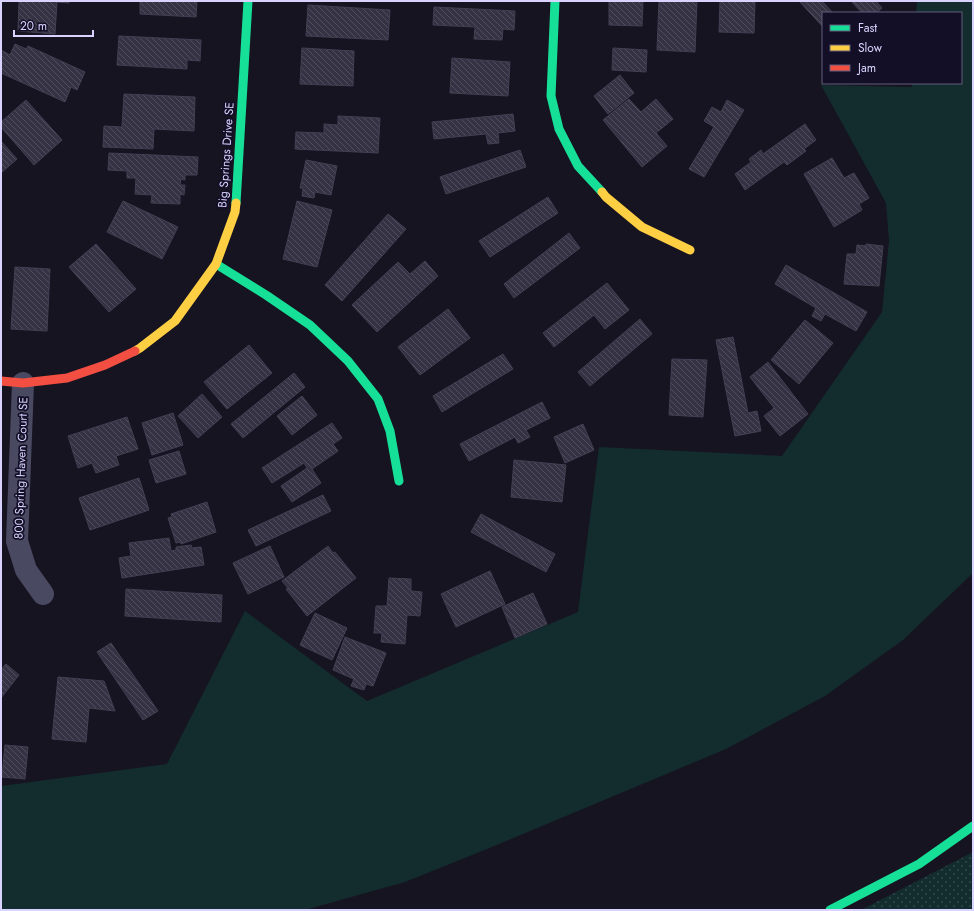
<svg xmlns="http://www.w3.org/2000/svg" width="974" height="911" viewBox="0 0 974 911" font-family="Jost,sans-serif">
<defs>
<pattern id="grass-dots" width="8" height="8" patternUnits="userSpaceOnUse"><rect width="8" height="8" fill="#132c2d"/><path d="M2 2h.1M6 6h.1" fill="none" stroke="#354a4c" stroke-width="1.8" stroke-linecap="round"/></pattern>
<pattern id="building-back-hatch" width="6" height="6" patternUnits="userSpaceOnUse"><rect width="6" height="6" fill="#343243"/><path d="M-1 5l2 2M0 0l6 6M5-1l2 2" fill="none" stroke="#514f5f"/></pattern>
</defs>
<rect width="100%" height="100%" fill="#161421"/>
<!-- grass -->
<path fill="url(#grass-dots)" d="M973,852v58h-112z"/>
<!-- park -->
<path fill="#132c2d" d="M917,1h56v572l-70,67 -78,56 -99,53 -239,100 -82,33 -100,28h-304v-124l166,-22 78,-153 122,90 211,-89 21,-165 183,9 100,-144 7,-71 -3,-38 -65,-118 91,2v-4h49v-70h-45z"/>
<!-- building -->
<g fill="url(#building-back-hatch)" stroke="#433f54">
<path d="M19,1h50v2l-12,-1 -2,32 -37,-3z"/>
<path d="M140,1h57l-1,16 -56,-3z"/>
<path d="M609,1h34l-1,25 -33,-1z"/>
<path d="M659,1h38l-2,51 -38,-2z"/>
<path d="M720,1h35l-1,32 -35,-1z"/>
<path d="M799,1h23l11,12h-10v14z"/>
<path d="M851,1h25l6,7 -6,5h-14z"/>
<path d="M308,5l82,5 -2,30 -82,-4z"/>
<path d="M434,7l81,4 -1,19 -11,-1 -1,11 -28,-1 1,-12 -42,-2z"/>
<path d="M119,36l82,4 -1,21 -13,-1v9l-70,-4z"/>
<path d="M15,44l11,5 2,-3 57,26 -8,18 -6,-3 -6,15 -64,-29v-23l9,5z"/>
<path d="M302,48l52,3 -1,35 -53,-2z"/>
<path d="M613,48l34,2 -1,22 -34,-2z"/>
<path d="M452,58l58,4 -2,34 -58,-3z"/>
<path d="M620,75l14,18 -26,21 -14,-18z"/>
<path d="M124,94l71,3 -1,34 -40,-2 -1,20 -50,-2 1,-21 18,1z"/>
<path d="M629,99l12,13 15,-13 17,20 -17,14 11,13 -25,21 -39,-47z"/>
<path d="M26,100l36,40 -28,25 -33,-38v-5z"/>
<path d="M727,100l17,10 -40,67 -15,-8 25,-42 -10,-6 8,-14 9,5z"/>
<path d="M513,114l2,17 -17,2 1,10 -11,1 -2,-10 -52,5 -2,-17z"/>
<path d="M338,116l42,2 -2,35 -83,-4 1,-17 28,1v-9l14,1z"/>
<path d="M805,124l11,16 -12,9 2,2 -19,14 -3,-3 -39,28 -10,-16 16,-12 -2,-3 12,-9 2,4z"/>
<path d="M1,141l16,18 -16,14z"/>
<path d="M520,150l6,17 -80,27 -6,-17z"/>
<path d="M109,153l89,4 -1,18h-12v5l-4,-1 -1,6h5l-1,10 -4,-1v10l-29,-1 1,-8 -17,-1 1,-16h-9v-7l-19,-1z"/>
<path d="M832,158l12,20 10,-5 15,25 -10,6 3,6 -28,17 -30,-53z"/>
<path d="M306,160l31,6 -6,29 -16,-3 -1,6 -12,-2 1,-8h-3z"/>
<path d="M548,197l10,16 -68,44 -11,-16z"/>
<path d="M123,201l55,26 -16,32 -55,-27z"/>
<path d="M297,201l35,9 -15,57 -34,-8z"/>
<path d="M388,214l18,15 -64,72 -17,-16z"/>
<path d="M569,233l11,15 -66,50 -10,-14z"/>
<path d="M96,244l40,45 -27,23 -40,-45z"/>
<path d="M866,244l17,2 -4,40 -35,-2 3,-30h9l1,-9 9,1z"/>
<path d="M425,261l13,15 -61,56 -25,-27 46,-43 12,12z"/>
<path d="M786,265l81,47 -11,19 -31,-17 -4,7 -9,-5 4,-8 -41,-24z"/>
<path d="M15,267l35,2 -3,62 -36,-2z"/>
<path d="M607,283l22,27 -24,19 -11,-14 -40,32 -11,-14z"/>
<path d="M448,309l22,29 -50,37 -22,-28z"/>
<path d="M640,319l12,15 -62,52 -12,-14z"/>
<path d="M805,320l28,23 -34,41 -28,-24z"/>
<path d="M733,337l15,76 9,-2 4,20 -26,5 -19,-96z"/>
<path d="M249,345l23,28 -45,36 -23,-27z"/>
<path d="M503,354l10,15 -71,43 -9,-16z"/>
<path d="M672,359l35,1 -4,57 -34,-2z"/>
<path d="M768,362l40,52 -28,22 -16,-20 10,-8 -24,-31z"/>
<path d="M294,373l11,14 -62,51 -12,-14z"/>
<path d="M202,394l20,23 -24,21 -20,-22z"/>
<path d="M302,396l15,19 -25,20 -15,-19z"/>
<path d="M542,402l8,16 -24,12 4,7 -12,6 -3,-6 -46,24 -9,-17z"/>
<path d="M173,413l10,32 -31,10 -10,-32z"/>
<path d="M127,417l11,32 -22,7 3,9 -23,8 -4,-10 -14,5 -10,-32z"/>
<path d="M332,423l10,15 -9,6 5,7 -26,18 9,14 -29,19 -11,-16 26,-18 -3,-5 -32,20 -10,-15z"/>
<path d="M583,424l11,26 -29,13 -11,-26z"/>
<path d="M179,451l7,23 -30,9 -7,-23z"/>
<path d="M514,460l52,5 -4,37 -51,-5z"/>
<path d="M139,478l10,32 -59,20 -11,-32z"/>
<path d="M323,495l8,16 -75,35 -8,-16z"/>
<path d="M207,502l9,30 -35,12 -1,-2 -4,1 -8,-25 4,-1 -1,-3z"/>
<path d="M481,514l74,40 -9,18 -75,-40z"/>
<path d="M169,538l2,13 5,-1v-3l15,-2 1,3 9,-1 3,18 -82,13 -3,-20 12,-2 -2,-13z"/>
<path d="M270,546l14,31 -36,17 -15,-31z"/>
<path d="M328,546l5,7 2,-1 21,26 -49,38 -21,-27 2,-1 -6,-7z"/>
<path d="M490,571l15,33 -49,23 -15,-33z"/>
<path d="M389,578l22,1v12l11,1 -2,24 -13,-1 -2,29 -24,-2 1,-9h-8l2,-27h11z"/>
<path d="M126,589l96,6 -1,27 -96,-6z"/>
<path d="M533,593l14,31 -32,14 -13,-31z"/>
<path d="M315,613l32,15 -15,32 -32,-15z"/>
<path d="M345,637l41,16 -13,33 -7,-2 -2,6 -13,-4 3,-7 -21,-9z"/>
<path d="M111,643l47,68 -15,9 -46,-68z"/>
<path d="M6,664l13,11 -18,23v-28z"/>
<path d="M58,677l46,4 11,30 -26,-3 -3,34 -34,-3z"/>
<path d="M5,745l23,2 -3,32 -23,-2z"/>
</g>
<g fill="none" stroke-linecap="round" stroke-linejoin="round">
<!-- street -->
<path stroke="#4a4962" stroke-width="22" d="M23,383l-6,158 9,29 17,24"/>
<!-- fast -->
<g stroke="#16e098" stroke-width="9">
<path d="M555,1l-4,95 8,33 19,37 24,26"/>
<path d="M236,203l12,-202"/>
<path d="M216,264l50,31 44,30 38,36 30,38 12,32 9,50"/>
<path d="M830,910l89,-46 54,-38"/>
</g>
<!-- slow -->
<g stroke="#ffcf43" stroke-width="9">
<path d="M602,192l4,5 36,30 48,23"/>
<path d="M135,351l5,-3 35,-27 41,-57 19,-52 1,-9"/>
</g>
<!-- jam -->
<path stroke="#f24e42" stroke-width="9" d="M1,381l22,2 44,-5 38,-13 30,-14"/>
</g>
<g text-anchor="middle" dominant-baseline="central" stroke-width="3.5" stroke-linejoin="round" paint-order="stroke">
<!-- street labels -->
<g font-size="12" fill="#d9d4ff" stroke="#130f26">
<text transform="translate(226 155) rotate(-86)">Big Springs Drive SE</text>
<text transform="translate(21 468) rotate(-88)">800 Spring Haven Court SE</text>
</g>
</g>
<!-- border -->
<rect width="974" height="911" fill="none" stroke="#d9d4ff" stroke-width="4"/>
<!-- legend -->
<rect x="822" y="12" width="140" height="72" fill="#130f26" stroke="#625e7d"/>
<rect x="830" y="25" width="20" height="6" fill="#16e098" stroke="#625e7d"/>
<text x="858" y="32" font-size="12" fill="#d9d4ff">Fast</text>
<rect x="830" y="45" width="20" height="6" fill="#ffcf43" stroke="#625e7d"/>
<text x="858" y="52" font-size="12" fill="#d9d4ff">Slow</text>
<rect x="830" y="65" width="20" height="6" fill="#f24e42" stroke="#625e7d"/>
<text x="858" y="72" font-size="12" fill="#d9d4ff">Jam</text>
<!-- scale -->
<path d="M14 30v6h79v-6" fill="none" stroke="#d9d4ff" stroke-width="2"/>
<text x="20" y="30" font-size="12" fill="#d9d4ff" stroke="#130f26" stroke-width="3" paint-order="stroke">20 m</text>
</svg>
